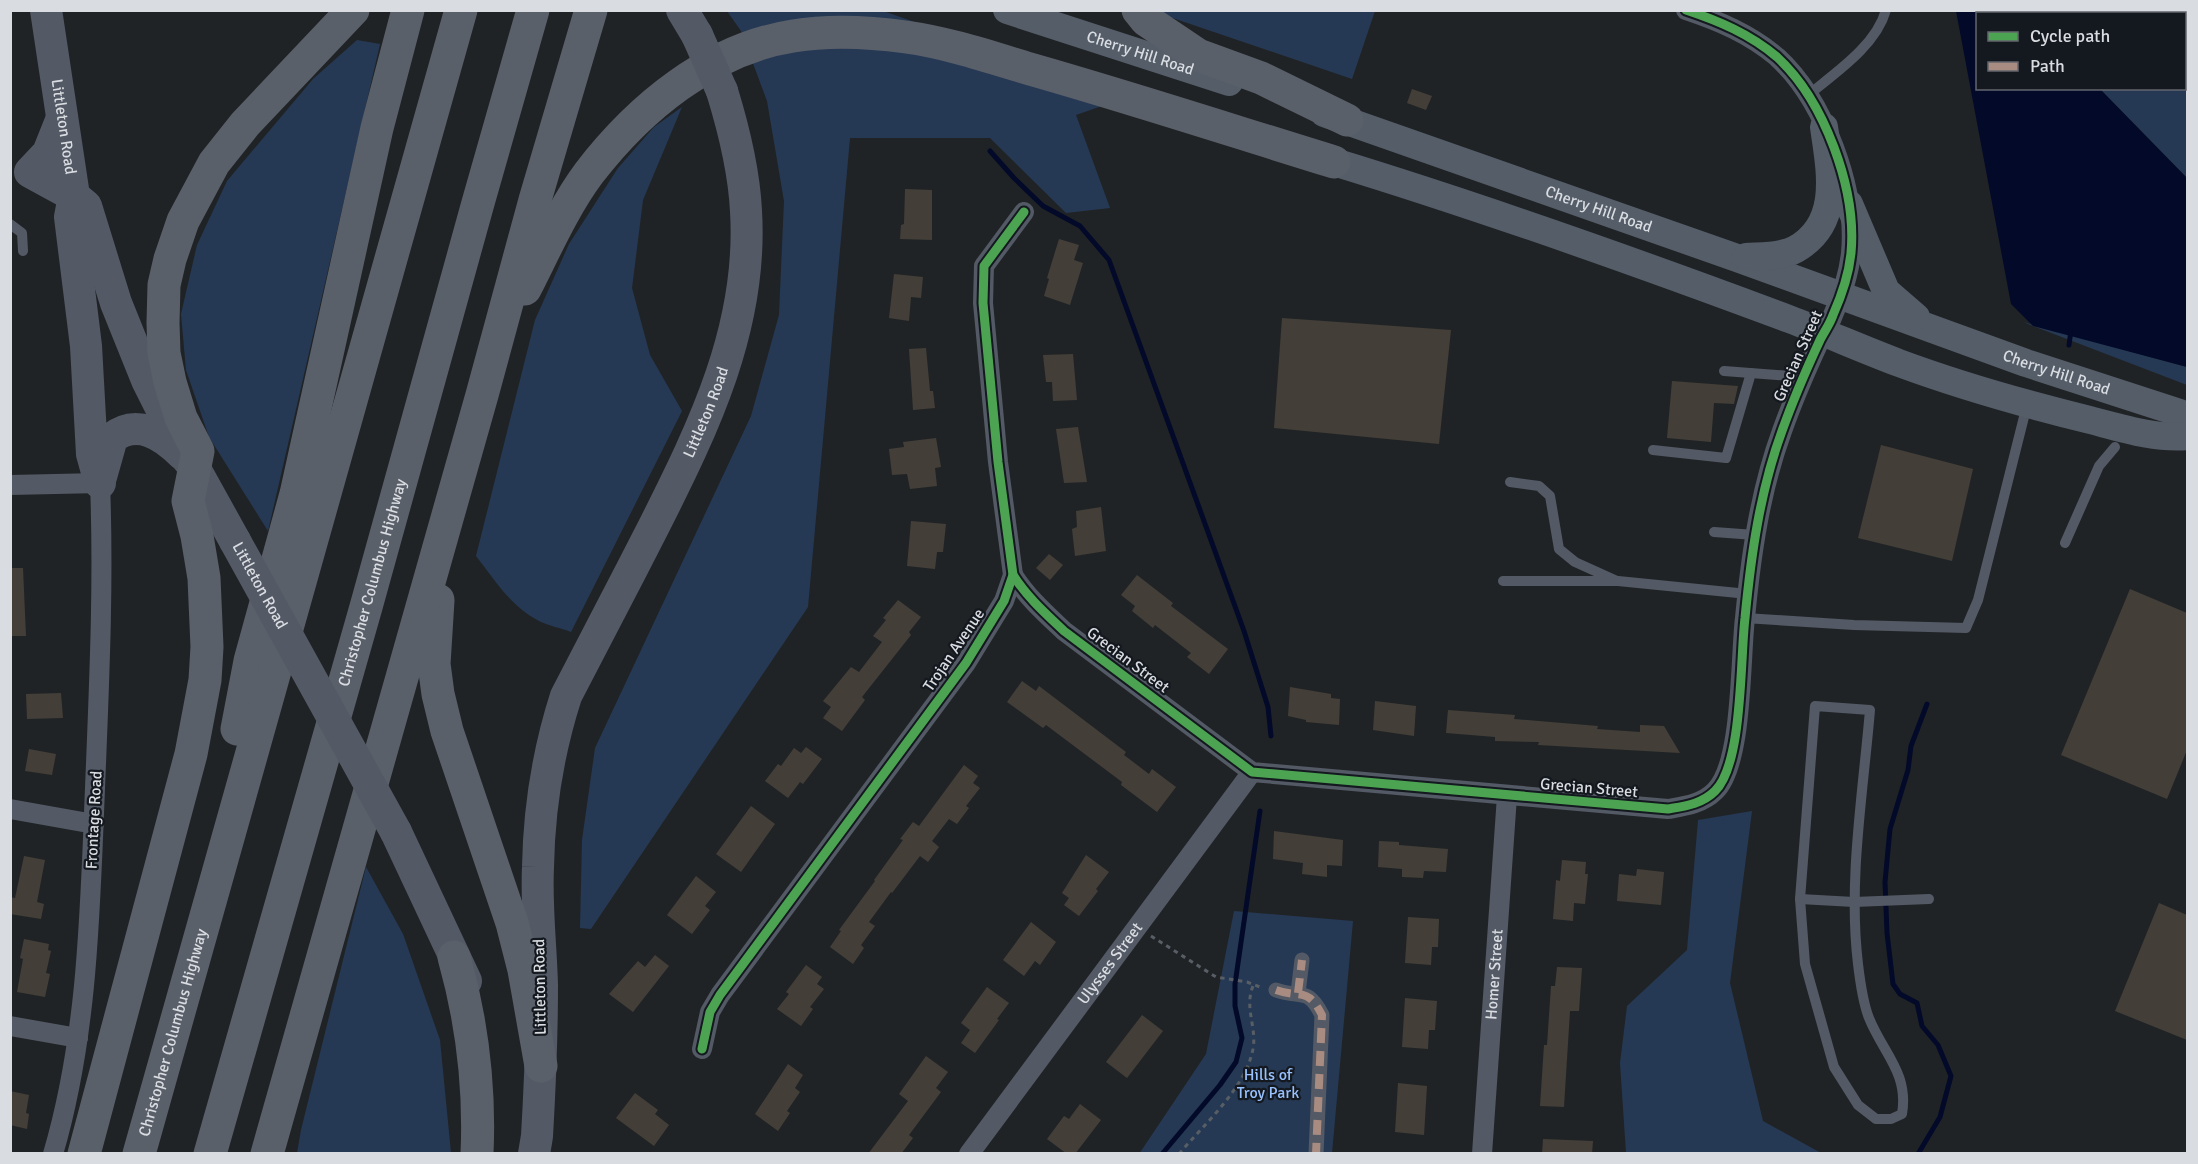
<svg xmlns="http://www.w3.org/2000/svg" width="2198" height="1164" viewBox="0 0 2198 1164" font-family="Signika,sans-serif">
<rect width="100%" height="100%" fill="#202326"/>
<!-- green -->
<g fill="#263954">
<path d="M727,11h156l236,82 -20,14 -23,8 34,93 -44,5 -76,-75h-140l-42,469 -217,322 -11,-1 2,-88 13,-92 156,-332 28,-101 5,-114 -17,-100 -26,-70z"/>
<path d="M1152,11h223l-23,68z"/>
<path d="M2139,11h48v167l-87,-89 84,-1v-74l-47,-1z"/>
<path d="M357,40l23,4 -112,487 -59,-94 -23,-67 -5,-56 16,-69 30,-64 86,-102z"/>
<path d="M682,107l-39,93 -11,88 18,67 32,56 -111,221c-10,-4 -22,-6 -32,-11 -27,-13 -45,-42 -63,-65l59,-236 34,-76 49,-76 36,-41z"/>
<path d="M2023,322l164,45v18l-154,-59z"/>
<path d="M1752,811l-22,172 33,138 58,32h-195l-6,-90 7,-57 60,-56 11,-130z"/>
<path d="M366,867l37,67 37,106 11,113h-154l4,-23z"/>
<path d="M1234,911l119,10 -21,232 -193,1 67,-100z"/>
</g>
<!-- water -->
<path fill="#030a29" d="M2028,11l3,2 -53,1v74l122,1 87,89v189l-154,-41 -22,-22 -55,-293z"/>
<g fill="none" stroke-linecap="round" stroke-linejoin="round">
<!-- stream -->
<g stroke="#030a29" stroke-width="5">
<path d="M2052,10l11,4"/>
<path d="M2070,14l4,-4"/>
<path d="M990,151l24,27 29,28 37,20 29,34 135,371 24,76 3,29"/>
<path d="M2069,345l2,-15"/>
<path d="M1162,1154l58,-69 16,-23 6,-24 -7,-32v-22l25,-173"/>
<path d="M1918,1154l22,-37 11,-41 -13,-31 -16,-19 -5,-23 -17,-9 -7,-10 -6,-51 -2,-51 5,-53 18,-59 3,-24 16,-42"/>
</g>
</g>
<!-- building -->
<g fill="#433f38">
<path d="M1412,89l20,7 -6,14 -19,-7z"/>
<path d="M905,189l27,1v50l-32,-1 1,-14 3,-1z"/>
<path d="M1059,239l20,6 -5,15 9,3 -13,42 -26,-9 5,-17 -2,-1z"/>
<path d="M894,274l29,3 -2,21 -10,-1 -2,24 -20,-3z"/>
<path d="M1282,318l169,12 -12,114 -165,-16z"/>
<path d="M926,348l4,43h3l2,17 -22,2 -4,-61z"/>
<path d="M1073,354l4,46 -24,1 -1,-19h-6l-3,-27z"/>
<path d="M1672,381l66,5 -4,18 -20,-1 -3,39 -44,-4z"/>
<path d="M1078,427l9,55 -23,1 -8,-54z"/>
<path d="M936,438l5,29 -6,1 2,18 -27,3 -3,-15 -15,1 -3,-26 15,-2 -1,-5z"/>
<path d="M1881,445l92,24 -21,92 -94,-23z"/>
<path d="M1101,507l5,44 -31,5 -3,-27 5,-2 -1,-16z"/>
<path d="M911,521l35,3 -3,28h-6l-2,17 -28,-3z"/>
<path d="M1049,554l14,11 -13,15 -14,-12z"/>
<path d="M10,568h13l3,68h-16z"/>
<path d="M1137,575l36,28 -2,3 57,43 -19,25 -22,-17 4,-4 -36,-28 -2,3 -21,-17 3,-5 -14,-11z"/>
<path d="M2130,589l57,24v137l-20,49 -106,-44z"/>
<path d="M898,600l23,17 -12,15 2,3 -49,62 3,3 -23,31 -19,-13 8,-11 -8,-6 28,-34 8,5 23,-30 -9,-6 13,-16 -3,-2z"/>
<path d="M1022,681l14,10 3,-5 87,66 -2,3 25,19 3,-5 24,18 -19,25 -36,-27 1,-3 -76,-57 -3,3 -36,-26z"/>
<path d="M1290,687l41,7v4l9,1 -1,26 -33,-3v-2l-18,-4z"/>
<path d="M61,693l2,25 -36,1 -1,-25z"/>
<path d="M1375,701l41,5 -2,30 -41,-6z"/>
<path d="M1448,710l67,5 -1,4 84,7 -1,3 43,3v-7l24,1 16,27 -142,-8 1,-3 -44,-1v-4l-49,-4z"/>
<path d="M806,747l16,12 -19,25 -3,-2 -12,16 -23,-17 13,-17 3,2 13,-18 7,5z"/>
<path d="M29,749l27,5 -4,21 -27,-4z"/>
<path d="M964,765l14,11 -5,7 7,5 -14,18 3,2 -12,16 -8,-5 -17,22 7,6 -11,15 -8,-6 -28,37 -1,-1 -22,30 6,4 -14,19 3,3 -11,16 -23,-17 11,-16 -2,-1 36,-49 -1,-1 29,-40 -3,-1 13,-17 6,4z"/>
<path d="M751,806l24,18 -34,48 -25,-18z"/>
<path d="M1274,831l69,9 -1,26 -15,-1v12l-25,-3 1,-11 -30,-4z"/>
<path d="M1379,841l20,1v3l49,4 -2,23 -22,-1 -1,7 -21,-1v-8l-24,-2z"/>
<path d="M1086,855l23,17 -13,17 2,2 -19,25 -15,-11 5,-7 -7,-5z"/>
<path d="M24,856l21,4 -8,42 7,2 -3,15 -31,-5v-17l5,1z"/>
<path d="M1562,860l24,2 -1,12h3l-3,30 -11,-1 -1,18 -20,-2 3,-39 4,1z"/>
<path d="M1637,869l27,3 -3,33 -44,-4 2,-27 17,2z"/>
<path d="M696,876l20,16 -11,14 5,4 -18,24 -25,-19z"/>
<path d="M2159,903l28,12v125l-72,-29z"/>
<path d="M1408,917l31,2 -1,28h-6l-1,18 -26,-2z"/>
<path d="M1031,922l25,20 -16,23 -5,-4 -11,15 -21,-16z"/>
<path d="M24,939l25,5 -1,6 3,1 -5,22 4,1 -5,23 -28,-5 6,-33 -3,-1z"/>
<path d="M655,955l14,11 -36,46 -24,-18 29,-33 7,6z"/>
<path d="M806,965l16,12 -5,7 7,5 -14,18 3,2 -12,17 -24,-17 12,-15 -3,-2z"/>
<path d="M1557,967l25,1 -3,43h-9l-6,96 -24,-1 4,-61h3l4,-59h4z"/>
<path d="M987,987l22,16 -12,16 2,1 -24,33 -14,-10 9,-13 -9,-7z"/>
<path d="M1405,998l32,3 -2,29h-6l-1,19 -26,-2z"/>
<path d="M1142,1015l21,16 -36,47 -21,-16z"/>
<path d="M926,1056l22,16 -12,16 5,4 -32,43 4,3 -12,16h-33l40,-53 -9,-7z"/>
<path d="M788,1064l15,11 -8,13 5,4 -13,19 3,2 -12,18 -23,-17z"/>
<path d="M1398,1083l29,3 -3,49 -29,-3z"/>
<path d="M10,1091l19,4 -3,18 3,1 -2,15 -17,-4z"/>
<path d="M635,1093l23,17 -3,4 14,11 -15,21 -38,-28z"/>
<path d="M1080,1104l21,16 -26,34h-8l-20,-15 17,-23 5,3z"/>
<path d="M1543,1139l50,2 -1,13h-50z"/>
</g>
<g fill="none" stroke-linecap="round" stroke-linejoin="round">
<!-- path -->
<g stroke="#585e65" stroke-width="3" stroke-dasharray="4.5 4.5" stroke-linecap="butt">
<path d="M1151,936l65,41 31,5 13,5"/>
<path d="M1179,1154c26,-31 66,-65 74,-105 4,-22 -9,-41 0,-63"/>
</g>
<!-- service -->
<g stroke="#535a65" stroke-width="10">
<path d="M1807,96c28,-23 69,-50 79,-86"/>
<path d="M10,224l12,9 1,18"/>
<path d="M1724,371l80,6"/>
<path d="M1653,450l73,8 25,-85"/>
<path d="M1510,482l29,4 11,10 9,53 16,13 42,19"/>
<path d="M1714,532l41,3"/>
<path d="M2065,543l34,-77 16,-19"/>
<path d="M1503,581h115l130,13"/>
<path d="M1745,618l109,7 112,3 12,-28 49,-195"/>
<path d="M1815,706l55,4c-7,83 -22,171 -12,254 2,17 5,39 11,54 14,35 40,55 33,96l-11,5h-15l-18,-14 -24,-38 -29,-103 -5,-65z"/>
<path d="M1800,899l54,3 75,-3"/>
</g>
<!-- pedestrian -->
<g stroke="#535a65" stroke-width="15">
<path d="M1276,990c25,9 31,-4 46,25l-6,139"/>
<path d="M1298,993l4,-33"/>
</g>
<!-- minor -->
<g stroke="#535a65" stroke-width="20">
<path d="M10,485l90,-2c4,102 -1,204 -5,305 -5,123 -7,247 -42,366"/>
<path d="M1013,575c14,22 32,38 51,56l188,141 416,37c17,-3 34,-5 47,-18 28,-27 25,-132 30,-173 6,-63 15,-127 37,-187 11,-31 24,-61 38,-91 4,-8 10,-16 13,-25 8,-18 16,-42 18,-62 6,-64 -27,-153 -74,-196 -27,-23 -58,-36 -91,-47"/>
<path d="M10,809l84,15"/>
<path d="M10,1026l68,12"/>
<path d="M702,1049l8,-37 10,-17 246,-332 38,-62 9,-26 -15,-113 -15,-159 1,-37 40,-54"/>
<path id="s1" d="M969,1154l283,-382"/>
<path id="s2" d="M1482,1154l25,-358"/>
</g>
<!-- secondary -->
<g stroke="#545d68" stroke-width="28">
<path id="s3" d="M1007,10l222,72"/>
<path id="s4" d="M1324,113l413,145 289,105 154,50 8,5"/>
<path d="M1334,162c154,47 305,101 455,157 37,14 73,30 110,44 62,23 126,41 191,57 31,8 65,19 98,16"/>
<path d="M1849,204l37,87 30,26"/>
<path d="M1746,257c15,-1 36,0 50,-8 46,-26 34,-79 28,-122"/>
</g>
<!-- primary -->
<g stroke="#535a66" stroke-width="32">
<path id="s5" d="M46,10l28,186 12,10 30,97 31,77 38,76 9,11 41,74"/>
<path d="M682,10l15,25"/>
<path d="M62,118l-14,35 -18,19 44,24 -4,21 16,129 6,108 8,29"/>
<path d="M101,477l11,-39c25,-20 51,-3 70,16"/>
<path d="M396,832l70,149"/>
<path id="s6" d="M534,1154l3,-18c3,-51 5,-101 5,-151 -1,-39 -6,-79 -4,-118 1,-58 10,-115 28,-171 29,-56 59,-113 88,-170 50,-99 99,-200 92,-315 -2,-41 -12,-81 -24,-120"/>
</g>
<!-- motorway -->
<g stroke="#5a606a" stroke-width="33">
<path d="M1138,10l8,10 52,35 63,23 86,42"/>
<path d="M525,289c20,-39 38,-81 64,-116 50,-65 121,-124 204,-137 36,-6 77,-4 113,1 43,6 84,20 124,32 102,29 203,62 304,93"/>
<path d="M438,600l-4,64 4,30 9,37 65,192 12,47 17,96"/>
<path d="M237,729l13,-68 46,-167 81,-366 31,-118"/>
<path d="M454,957c18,64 26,130 23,197"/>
<path d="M84,1154l107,-400 14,-74 2,-33 -3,-69 -7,-42 -9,-35 10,-50 -17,-33 -11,-36 -6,-29 -1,-30 1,-38 6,-26 13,-38 31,-58 31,-39 108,-114"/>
<path id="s7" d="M139,1154l322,-1144"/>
<path id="s8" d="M210,1154l156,-547 112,-404 55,-193"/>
<path d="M267,1154l215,-759 53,-195 56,-190"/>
</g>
<!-- primary-bridge -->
<g stroke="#535a66" stroke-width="32">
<path d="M697,35l25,56"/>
<path id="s9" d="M235,541l161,291"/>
</g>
<!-- quiet -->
<g stroke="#a88b81" stroke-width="8" stroke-dasharray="15 8" stroke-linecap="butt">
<path d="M1276,990c25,9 31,-4 46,25l-6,139"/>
<path d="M1298,993l4,-33"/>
</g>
<!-- cycleway casing -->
<g stroke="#14181f" stroke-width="13">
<g id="cycleway">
<path d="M1013,575c14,22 32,38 51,56l188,141 416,37c17,-3 34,-5 47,-18 28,-27 25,-132 30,-173 6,-63 15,-127 37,-187 11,-31 24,-61 38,-91 4,-8 10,-16 13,-25 8,-18 16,-42 18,-62 6,-64 -27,-153 -74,-196 -27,-23 -58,-36 -91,-47"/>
<path d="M702,1049l8,-37 10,-17 246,-332 38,-62 9,-26 -15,-113 -15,-159 1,-37 40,-54"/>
</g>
</g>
<!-- cycleway -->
<use href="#cycleway" stroke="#4ca352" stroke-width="9"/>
</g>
<g text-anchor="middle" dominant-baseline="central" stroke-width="4.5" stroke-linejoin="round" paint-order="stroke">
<!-- street labels -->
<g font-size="16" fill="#d9dce1" stroke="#14181f">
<text stroke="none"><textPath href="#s3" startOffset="140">Cherry Hill Road</textPath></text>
<text stroke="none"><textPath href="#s5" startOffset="118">Littleton Road</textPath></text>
<text stroke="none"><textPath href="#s4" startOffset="291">Cherry Hill Road</textPath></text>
<text transform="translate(1798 356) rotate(-66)">Grecian Street</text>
<text stroke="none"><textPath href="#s4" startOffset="777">Cherry Hill Road</textPath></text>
<text stroke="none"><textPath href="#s6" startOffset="778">Littleton Road</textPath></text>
<text stroke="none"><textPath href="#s8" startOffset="594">Christopher Columbus Highway</textPath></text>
<text stroke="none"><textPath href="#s9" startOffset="51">Littleton Road</textPath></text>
<text transform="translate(954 650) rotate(-56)">Trojan Avenue</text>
<text transform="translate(1128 660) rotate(37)">Grecian Street</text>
<text transform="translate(1589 788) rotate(5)">Grecian Street</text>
<text transform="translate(94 820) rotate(-87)">Frontage Road</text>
<text stroke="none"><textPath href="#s1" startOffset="237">Ulysses Street</textPath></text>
<text stroke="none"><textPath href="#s2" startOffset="180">Homer Street</textPath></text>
<text transform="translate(540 987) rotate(-91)">Littleton Road</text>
<text stroke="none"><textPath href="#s7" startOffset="126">Christopher Columbus Highway</textPath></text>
</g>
<!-- park labels -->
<g font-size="16" fill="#97c1fe" stroke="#14181f">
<text x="1268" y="1075">Hills of<tspan x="1268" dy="18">Troy Park</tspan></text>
</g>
</g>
<!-- border -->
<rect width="2198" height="1164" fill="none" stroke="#d9dce1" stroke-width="24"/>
<!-- legend -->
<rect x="1976" y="12" width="210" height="78" fill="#14181f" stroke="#63666d" stroke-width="1.5"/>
<rect x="1988" y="32" width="30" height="9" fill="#4ca352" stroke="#63666d" stroke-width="1.5"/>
<text x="2030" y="42" font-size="18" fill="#d9dce1">Cycle path</text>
<rect x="1988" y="62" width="30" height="9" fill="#a88b81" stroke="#63666d" stroke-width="1.5"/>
<text x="2030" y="72" font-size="18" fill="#d9dce1">Path</text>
</svg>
